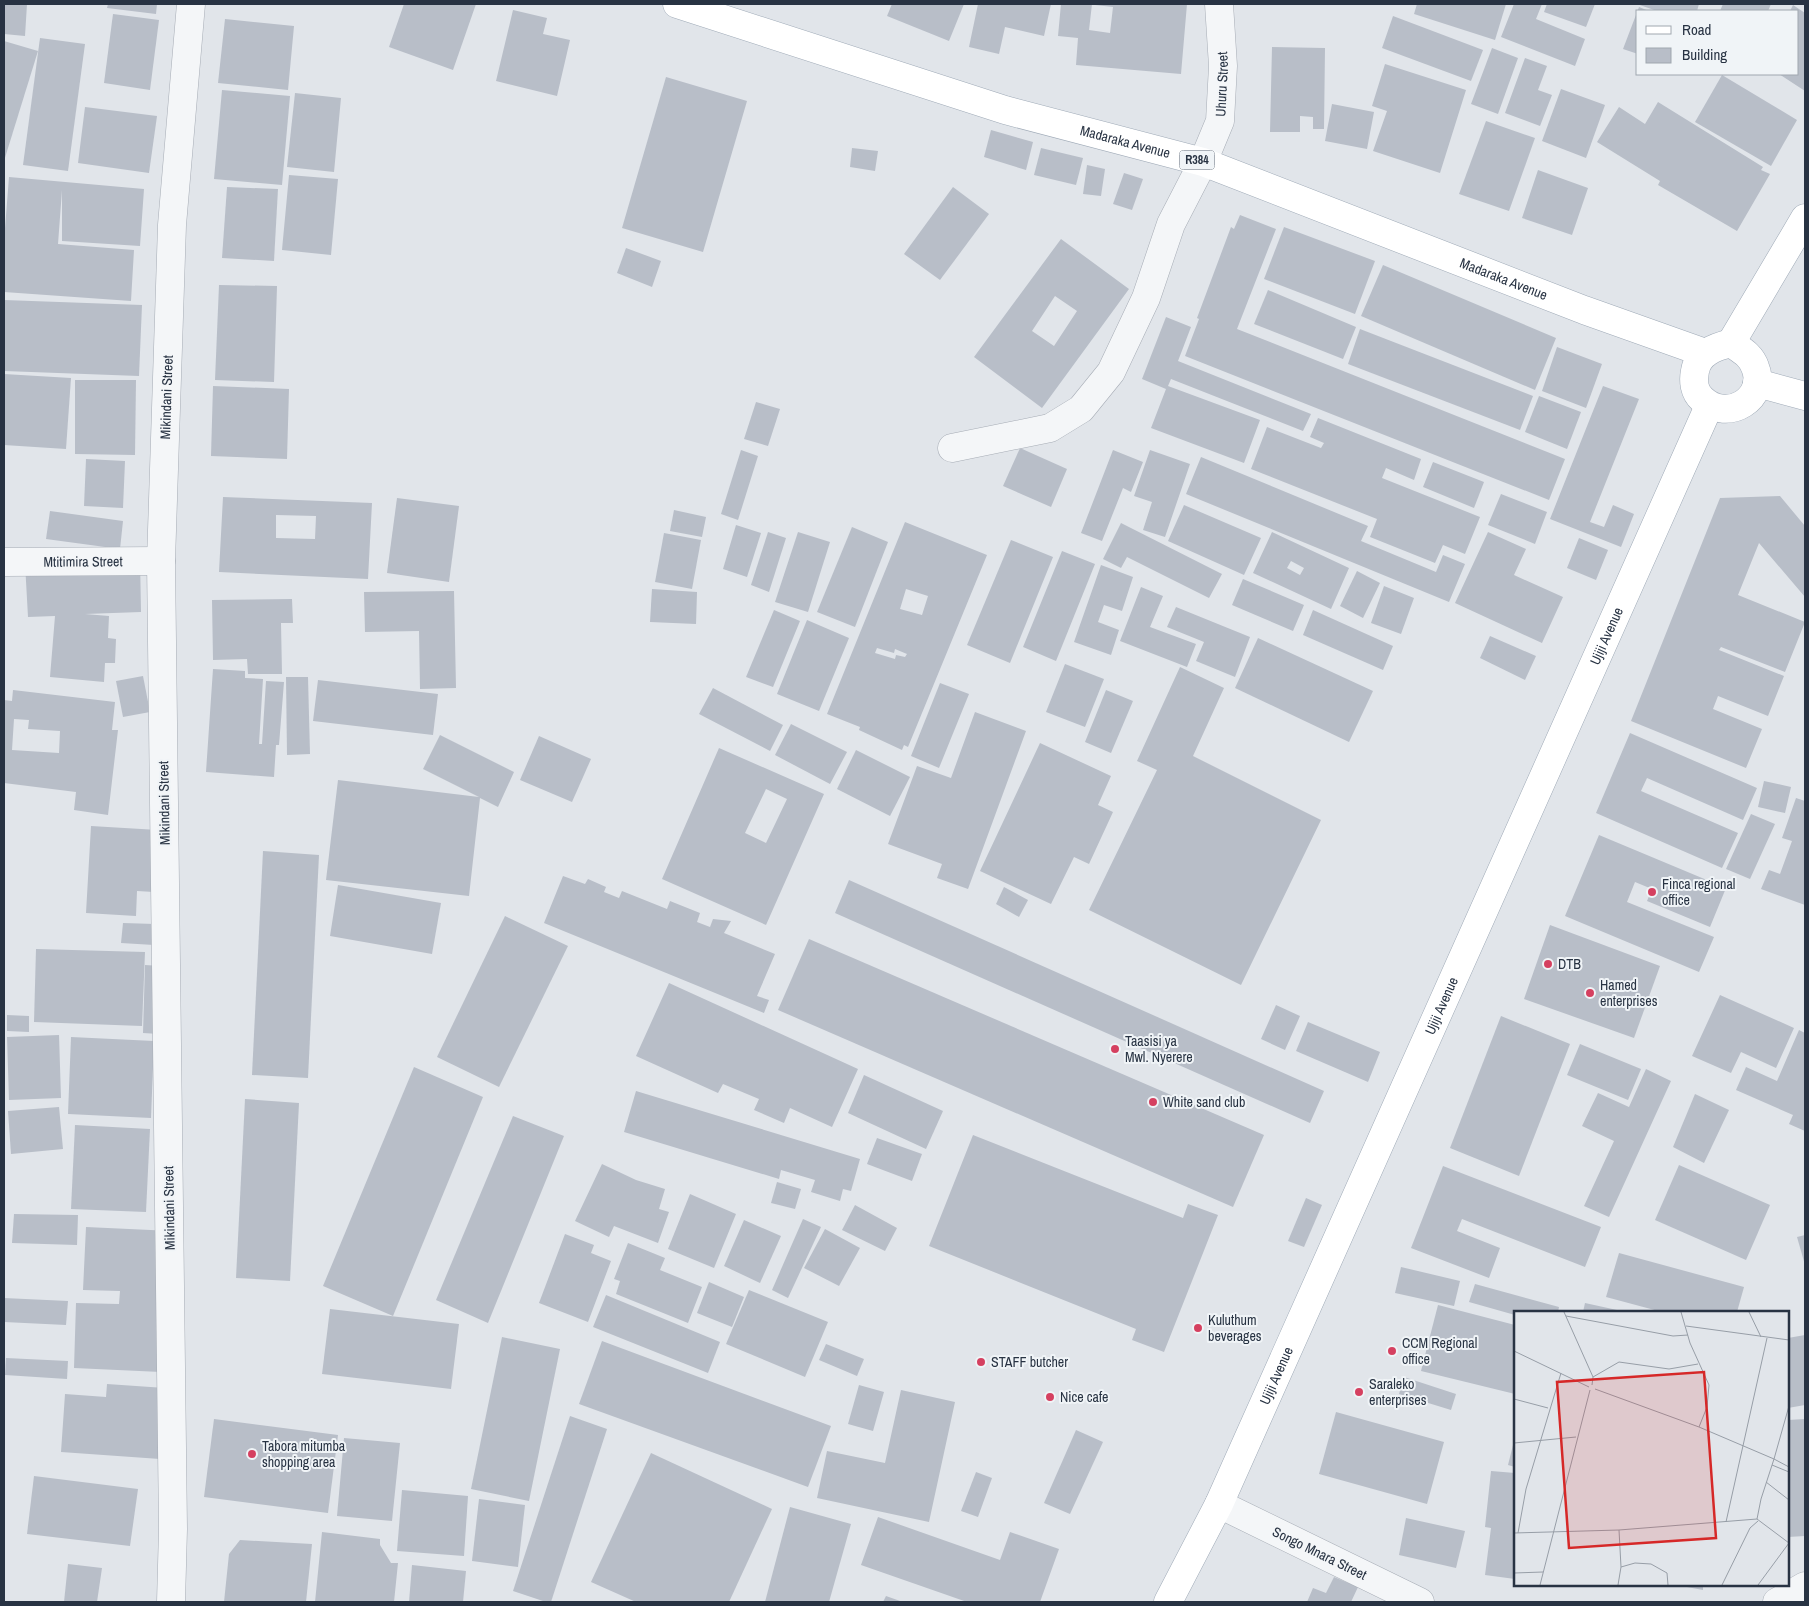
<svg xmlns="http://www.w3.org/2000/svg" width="1809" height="1606" viewBox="0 0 1809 1606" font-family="'Archivo Narrow',sans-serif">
<rect width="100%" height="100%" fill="#e1e5ea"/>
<!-- building -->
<g fill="#b8bec8" fill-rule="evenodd">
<path d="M4,4h23l-2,32 -21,-2z"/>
<path d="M108,4h49l-1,10 -49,-6z"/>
<path d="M404,4h72l-23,66 -64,-23z"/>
<path d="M892,4h72l-15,37 -62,-25z"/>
<path d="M978,4h73l-7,32 -39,-9 -6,27 -30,-7z"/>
<path d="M1061,4h31l-3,26 21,3 3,-26 -18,-2v-1h92l-6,70 -105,-9 2,-27 -20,-2z"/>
<path d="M1417,4h89l-11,36 -81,-26z"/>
<path d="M1514,4h28l-6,15 49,20 -10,27 -74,-29z"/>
<path d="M1547,4h48l-9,23 -42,-15z"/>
<path d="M1637,4h62l-2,7h-40z"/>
<path d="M1723,4h48l-3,7h-48z"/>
<path d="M1793,5l12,8v78l-26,-17h19v-63h-8z"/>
<path d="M1639,7l10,4h-11v43l-15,-5z"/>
<path d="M513,10l34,8 -4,16 27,6 -13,56 -61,-15z"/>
<path d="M113,14l46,6 -9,70 -46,-7z"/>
<path d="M1393,16l90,34 -12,31 -89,-33z"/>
<path d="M225,19l69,7 -6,64 -70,-7z"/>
<path d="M40,38l45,6 -17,127 -45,-6z"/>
<path d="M4,41l34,10 -34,110z"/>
<path d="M1272,47l53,1 -1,81h-11v-12l-13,-1v16h-30z"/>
<path d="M1492,48l26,10 -20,56 -27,-10z"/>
<path d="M1525,58l22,8 -9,24 14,5 -12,31 -35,-13z"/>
<path d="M1385,64l81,26 -26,83 -67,-22 14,-40 -15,-5z"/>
<path d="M1722,75l75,45 -26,46 -76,-44z"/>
<path d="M666,77l81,24 -44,151 -81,-24z"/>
<path d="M1561,89l44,16 -19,53 -44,-17z"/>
<path d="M222,90l68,6 -8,89 -68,-6z"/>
<path d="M295,93l46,5 -7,74 -47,-5z"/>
<path d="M1658,102l105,65 -2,3 9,4 -33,57 -79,-46 2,-4 -63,-39 22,-35 26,17z"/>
<path d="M1332,104l42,8 -7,37 -42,-8z"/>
<path d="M85,107l72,9 -8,57 -71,-10z"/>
<path d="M1486,121l49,17 -26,73 -50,-17z"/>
<path d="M991,130l42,12 -7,28 -42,-13z"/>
<path d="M852,148l26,3 -3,20 -25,-4z"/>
<path d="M1041,148l42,10 -7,27 -42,-10z"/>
<path d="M1087,165l18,4 -4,27 -18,-2z"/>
<path d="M1538,170l50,18 -16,47 -50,-17z"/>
<path d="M1124,173l19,6 -11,31 -19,-6z"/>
<path d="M289,175l49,4 -7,76 -49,-5z"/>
<path d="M9,177l135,12 -4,57 -78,-5v-51l-4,54 76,6 -3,51 -127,-9v-51z"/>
<path d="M227,187l51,2 -4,72 -52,-3z"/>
<path d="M953,187l36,27 -49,66 -36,-26z"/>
<path d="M1240,215l36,14 -39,100 328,130 -16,41 -364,-144 14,-37 -2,-1 34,-91 3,2z"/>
<path d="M1284,227l91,34 -20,53 -91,-35z"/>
<path d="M1061,239l68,50 -87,119 -68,-51zM1055,296l22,15 -23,35 -22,-15z"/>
<path d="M626,248l35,13 -9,26 -35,-14z"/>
<path d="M1383,265l173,73 -21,52 -174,-74z"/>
<path d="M219,285l58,1 -3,96 -59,-2z"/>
<path d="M1268,290l88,37 -13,32 -89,-35z"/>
<path d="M4,300l138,5 -3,71 -135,-5z"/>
<path d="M1166,317l25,10 -13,34 133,53 -8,17 -132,-52 -3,7 92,34 -16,43 -93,-35 15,-39 -24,-10z"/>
<path d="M1360,329l173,67 -13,34 -172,-66z"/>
<path d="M1557,347l45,17 -16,44 -44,-17z"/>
<path d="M4,374l67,4 -5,71 -62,-4z"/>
<path d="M75,380h61l-1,75 -60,-1z"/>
<path d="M213,386l76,3 -2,70 -76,-3z"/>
<path d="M1603,386l36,13 -49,123 14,5 9,-22 21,9 -13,33 -71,-28z"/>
<path d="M1539,396l42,16 -14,37 -42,-17z"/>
<path d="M756,402l24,7 -12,37 -24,-7z"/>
<path d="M1318,418l103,41 -7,21 -28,-12 -4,10 98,39 -15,37 -22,-9 -8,18 -65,-26 7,-18 -126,-50 16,-42 54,21 3,-5 -14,-6z"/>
<path d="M1020,448l47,21 -16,38 -48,-21z"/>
<path d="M741,450l17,6 -20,64 -17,-6z"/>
<path d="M1113,450l30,12 -12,30 -8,-4 -21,53 -21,-8z"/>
<path d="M1150,450l40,14 -25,73 -22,-7 9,-28 -18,-6z"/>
<path d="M1201,457l167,69 -7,15 75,31 7,-17 22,9 -16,38 -263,-108z"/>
<path d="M86,459l39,2 -2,47 -39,-2z"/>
<path d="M1433,462l51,20 -10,26 -51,-21z"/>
<path d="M1501,494l46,18 -12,32 -47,-19z"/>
<path d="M1780,496l25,30v71l-46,-54 -21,52 67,27 -20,50 -64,-25 -2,3 65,26 -16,40 -50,-20 -5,13 49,20 -16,39 -115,-47 89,-223z"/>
<path d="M223,497l149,6 -4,76 -149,-7zM276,515l40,1 -1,23 -39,-1z"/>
<path d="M397,498l62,8 -10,76 -62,-9z"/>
<path d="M1184,505l77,33 -17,37 -76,-34z"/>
<path d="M674,510l32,7 -4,20 -32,-6z"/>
<path d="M50,511l73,10 -3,28 -74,-10z"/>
<path d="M905,522l82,33 -79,192 -4,-2 -2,5 -43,-20 1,-3 -33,-13zM906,589l22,7 -6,19 -22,-6zM877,648l17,5 1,-4 12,5 -2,3 -9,-2 -1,4 -20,-6z"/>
<path d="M1121,523l101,51 -13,24 -82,-41 -6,11 -18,-9z"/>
<path d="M736,525l25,8 -14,44 -24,-8z"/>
<path d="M852,527l36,15 -33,85 -38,-15z"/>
<path d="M768,532l18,6 -17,54 -18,-7z"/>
<path d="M798,532l32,10 -22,70 -33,-10z"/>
<path d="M1272,532l77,36 -18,41 -78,-36zM1291,561l13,7 -4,7 -13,-7z"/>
<path d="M1488,532l38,17 -12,26 49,22 -21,46 -87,-40z"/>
<path d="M664,533l37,7 -9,49 -37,-7z"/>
<path d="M1579,538l29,12 -12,30 -29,-12z"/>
<path d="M1011,540l42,17 -43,106 -43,-18z"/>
<path d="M1062,551l33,13 -39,97 -33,-14z"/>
<path d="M140,558l1,54 -56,2 24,2 -1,22 8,1 -1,24h-10l-1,19 -54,-5 5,-61 -27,1 -3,-54z"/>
<path d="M1101,565l32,12 -11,34 -18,-6 -6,17 21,8 -8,25 -37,-13z"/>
<path d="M1357,571l23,12 -17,35 -23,-12z"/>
<path d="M1243,579l61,26 -11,26 -61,-26z"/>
<path d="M1384,586l30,12 -13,36 -30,-11z"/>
<path d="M1141,587l22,9 -13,31 46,17 -9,23 -67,-26z"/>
<path d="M652,589l45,3 -1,32 -46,-2z"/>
<path d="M454,591l2,97 -36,1 -1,-58 -54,1 -1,-40z"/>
<path d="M292,599l1,24h-12l1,51h-34l-1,-15 -34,1 -1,-60z"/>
<path d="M1176,607l74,30 -15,40 -39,-16 8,-19 -37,-15z"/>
<path d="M774,610l26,11 -27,66 -27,-10z"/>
<path d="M1313,610l80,36 -10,24 -80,-35z"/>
<path d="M807,620l42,18 -30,73 -42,-17z"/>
<path d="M1490,636l46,20 -11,24 -45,-22z"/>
<path d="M1258,638l115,53 -24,51 -114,-54z"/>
<path d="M1065,664l39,15 -19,48 -39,-15z"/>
<path d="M1180,667l44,21 -31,68 128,64 -80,165 -152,-75 68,-140 -20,-9z"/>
<path d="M213,669l32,2v7l18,1 -4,65h3l4,-63 18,1 -5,63h-3l-2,32 -68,-5z"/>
<path d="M143,676l7,36 -27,5 -7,-36z"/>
<path d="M286,677h22l2,77 -23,1z"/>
<path d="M318,680l120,14 -5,41 -120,-14z"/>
<path d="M940,683l29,11 -30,74 -28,-12z"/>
<path d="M713,688l70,37 -13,26 -71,-37z"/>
<path d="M13,690l102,12 -3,28h6l-10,85 -34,-5 2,-18 -72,-9v-83l8,1zM14,719l15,1 -1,9 32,2 -1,22 -47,-3z"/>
<path d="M1106,690l27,11 -22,52 -26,-11z"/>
<path d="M975,712l51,19 -58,158 -31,-11 5,-14 -54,-20 29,-78 34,12z"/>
<path d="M791,724l56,28 -17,32 -55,-29z"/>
<path d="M1630,733l127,55 -14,32 -96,-42 -6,13 97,42 -16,35 -126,-55z"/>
<path d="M440,735l74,37 -16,35 -18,-9 -11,98 -143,-16 12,-100 141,17 -56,-28z"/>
<path d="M539,736l52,23 -19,43 -52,-22z"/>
<path d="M1040,743l71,33 -13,29 15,7 -24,52 -15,-7 -23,47 -71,-33z"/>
<path d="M719,748l105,46 -58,131 -104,-46zM766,789l21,10 -21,44 -21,-10z"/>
<path d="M856,750l54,27 -20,39 -53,-27z"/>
<path d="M1764,781l27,6 -6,26 -27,-6z"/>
<path d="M1796,798l9,3v104l-44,-16 8,-19 11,4 12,-33 -10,-3z"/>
<path d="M1751,814l24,10 -25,55 -24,-10z"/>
<path d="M91,826l67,4 -4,62 -17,-1 -1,25 -50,-3z"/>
<path d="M1599,835l127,53 -16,39 -63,-26 5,-12 -17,-7 -8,20 87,35 -15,35 -134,-56z"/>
<path d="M263,851l56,4 -11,223 -56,-3z"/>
<path d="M563,876l22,8 3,-5 18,8 -2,5 15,6 3,-7 45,18 3,-8 30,12 -3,9 13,5 3,-8 18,2 -7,12 51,21 -18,42 12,4 -5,13 -220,-90z"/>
<path d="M849,880l475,211 -14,32 -475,-210z"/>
<path d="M338,885l103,18 -9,51 -102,-18z"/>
<path d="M1004,887l24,13 -9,17 -23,-13z"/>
<path d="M505,916l63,30 -69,141 -62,-30z"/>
<path d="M123,923l32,1 -1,21 -33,-2z"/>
<path d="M1550,925l110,41 -26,72 -110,-39z"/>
<path d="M809,939l455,196 -31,72 -455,-197z"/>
<path d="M36,949l109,3 -3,74 -108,-4z"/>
<path d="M145,965l16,1 -2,68 -16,-1z"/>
<path d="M669,983l189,86 -26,58 -42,-19 -6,15 -30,-13 5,-11 -36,-15 -5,9 -82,-37z"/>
<path d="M1720,995l74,33 -18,40 -35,-16 -10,21 -39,-17z"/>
<path d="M1276,1005l24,11 -15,34 -24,-11z"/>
<path d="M7,1015l22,1v16l-22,-1z"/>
<path d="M1501,1016l69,28 -51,132 -69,-28z"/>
<path d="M1308,1022l72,30 -12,30 -72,-31z"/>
<path d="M1799,1030l6,3v98l-16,-7 4,-9 -57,-25 10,-23 31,14z"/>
<path d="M59,1035l2,63 -52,2 -2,-63z"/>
<path d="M71,1037l83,4 -3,77 -83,-4z"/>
<path d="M1580,1044l61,25 -13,31 -61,-25z"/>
<path d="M414,1067l69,30 -90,219 -70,-30z"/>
<path d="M1646,1069l25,12 -62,136 -25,-11 30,-65 -32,-15 16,-33 31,14z"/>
<path d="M864,1075l79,36 -17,38 -78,-36z"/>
<path d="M636,1091l224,68 -9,32 -8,-2 -3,12 -29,-9 4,-12 -34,-10 -2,9 -155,-47z"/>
<path d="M1695,1094l34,16 -25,53 -31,-16z"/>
<path d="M245,1099l54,4 -9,178 -54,-3z"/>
<path d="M59,1107l4,42 -52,5 -3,-43z"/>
<path d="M513,1116l51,20 -76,187 -52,-23z"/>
<path d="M75,1125l75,4 -4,83 -75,-3z"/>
<path d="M973,1135l210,83 5,-14 30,11 -54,137 -32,-12 4,-11 -207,-83z"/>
<path d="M877,1138l45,16 -10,27 -45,-17z"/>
<path d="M602,1164l34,16 29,9 -6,20 10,3 -11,31 -44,-17 -5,11 -34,-16z"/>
<path d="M1679,1165l91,40 -24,55 -91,-40z"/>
<path d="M1443,1166l158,61 -16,40 -123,-48 -5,12 43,17 -11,30 -78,-30z"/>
<path d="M777,1182l24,7 -6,20 -24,-6z"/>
<path d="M690,1194l46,20 -22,54 -46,-19z"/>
<path d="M1306,1198l16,7 -18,42 -16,-6z"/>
<path d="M855,1205l42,23 -12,23 -43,-21z"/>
<path d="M14,1214l64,1 -1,30 -65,-2z"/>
<path d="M803,1219l18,8 -33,71 -16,-8z"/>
<path d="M744,1220l37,16 -21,47 -36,-17z"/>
<path d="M86,1227l86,4 -11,141 -87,-4 2,-65 43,1 1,-13 -37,-1z"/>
<path d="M825,1229l35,19 -21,38 -35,-18z"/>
<path d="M565,1234l29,11 -3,8 20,8 -23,61 -49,-19z"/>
<path d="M1805,1235v30l-8,-28z"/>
<path d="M628,1243l37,15 -5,12 42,17 -14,36 -72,-29 4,-13 -6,-2z"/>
<path d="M1619,1253l125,34 -7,25h-75l-56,-15z"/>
<path d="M1401,1267l59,14 -6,25 -59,-13z"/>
<path d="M709,1282l35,15 -12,30 -35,-14z"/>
<path d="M1475,1284l84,23 -1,5h-43v3l-46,-13z"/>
<path d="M749,1290l79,32 -23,55 -79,-33z"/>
<path d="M606,1295l114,47 -12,31 -115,-46z"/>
<path d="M4,1298l64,3 -2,24 -62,-3z"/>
<path d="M1585,1303l32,7v2h-34z"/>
<path d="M1438,1305l77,20v69l-94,-23z"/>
<path d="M330,1309l129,15 -8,65 -129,-15z"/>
<path d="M1805,1335v70l-17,3v-70z"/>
<path d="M502,1337l58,12 -31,152 -58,-12z"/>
<path d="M602,1341l229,85 -23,61 -229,-83z"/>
<path d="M826,1344l38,15 -7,17 -38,-16z"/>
<path d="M6,1358l62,3 -1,18 -62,-4z"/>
<path d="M1404,1377l52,17 -5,16 -52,-16z"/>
<path d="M107,1384l58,4 -5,71 -99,-7 4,-58 41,3z"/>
<path d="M859,1385l25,7 -11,39 -25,-7z"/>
<path d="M901,1390l54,12 -26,120 -112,-24 10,-47 58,12z"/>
<path d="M1336,1412l108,30 -17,62 -108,-30z"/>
<path d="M570,1416l37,13 -56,173h-5l-33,-11z"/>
<path d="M214,1419l124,16 -10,78 -124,-16z"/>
<path d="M1805,1419v117l-17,1v-117z"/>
<path d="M1076,1430l27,12 -33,72 -26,-11z"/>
<path d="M1515,1437v30l-7,-2z"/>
<path d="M344,1438l56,5 -8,78 -55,-5z"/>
<path d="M651,1453l121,56 -43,93h-93l-45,-20z"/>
<path d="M1491,1471l24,2v106l-30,-4 6,-47 -6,-1z"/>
<path d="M976,1472l16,6 -14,39 -17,-6z"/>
<path d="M34,1476l104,13 -8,57 -103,-12z"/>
<path d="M402,1490l66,6 -4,60 -67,-5z"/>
<path d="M479,1499l46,6 -7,62 -46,-6z"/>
<path d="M790,1507l61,17 -22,78h-64z"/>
<path d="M878,1517l122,43 10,-28 49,17 -19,53h-73l-106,-37z"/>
<path d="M1406,1518l59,13 -9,37 -57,-13z"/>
<path d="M322,1532l58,7v6l11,18h7l-4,39h-79z"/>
<path d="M240,1540l72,4 -6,58h-82l5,-48z"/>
<path d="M68,1564l34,4 -5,34h-33z"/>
<path d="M412,1565l54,6 -3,31h-54z"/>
<path d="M1334,1577l24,10 -7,15h-44l6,-14 13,5z"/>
<path d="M1676,1585h27v5z"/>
<path d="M886,1596l17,6h-20z"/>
</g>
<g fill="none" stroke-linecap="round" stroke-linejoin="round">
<!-- minor casing -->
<g stroke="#a6acb5" stroke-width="29">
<g id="minor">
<path id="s1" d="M952,448l98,-20 31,-19 30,-37 35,-74 25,-74 32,-62 17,-41 3,-55 -4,-62"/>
<path id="s2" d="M4,562l157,-1"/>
<path id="s3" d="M1219,1504l201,98"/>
<path id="s4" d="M171,1602l2,-73 -12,-968 11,-336 19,-221"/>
<path d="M1777,1602l28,-16"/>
</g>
</g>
<!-- major casing -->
<g stroke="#9faab7" stroke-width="29">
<g id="major">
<path id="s5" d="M677,4l328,106 198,52 381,148 121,43"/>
<path d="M1731,343c10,7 20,12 24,24 13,30 -27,57 -53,32 -8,-7 -9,-18 -7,-28 3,-18 20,-24 36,-28z"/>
<path d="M1731,343l74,-125"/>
<path d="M1757,383l48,13"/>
<path id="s6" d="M1168,1602l51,-98 490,-1098"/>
</g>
</g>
<!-- minor -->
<use href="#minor" stroke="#f4f6f8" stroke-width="28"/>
<!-- major -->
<use href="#major" stroke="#fff" stroke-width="28"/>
</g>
<!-- markers -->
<g fill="#d54060" stroke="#f0f4f7" stroke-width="2">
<circle cx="1652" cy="892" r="5"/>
<circle cx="1548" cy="964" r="5"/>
<circle cx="1590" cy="993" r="5"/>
<circle cx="1115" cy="1049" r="5"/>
<circle cx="1153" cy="1102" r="5"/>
<circle cx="1198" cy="1328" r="5"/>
<circle cx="1392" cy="1351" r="5"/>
<circle cx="981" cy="1362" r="5"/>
<circle cx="1359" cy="1392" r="5"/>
<circle cx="1050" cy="1397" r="5"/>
<circle cx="252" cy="1454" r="5"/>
</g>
<g text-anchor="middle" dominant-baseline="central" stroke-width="4" stroke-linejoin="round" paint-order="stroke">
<!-- shield labels -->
<rect fill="#f0f4f7" stroke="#646d79" stroke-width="1" x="1179.5" y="150.5" width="35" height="19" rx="4"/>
<g font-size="12" font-weight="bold" fill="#283343">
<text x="1197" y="160">R384</text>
</g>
<!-- street labels -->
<g font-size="14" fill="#283343" stroke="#f0f4f7">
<text stroke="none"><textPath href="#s1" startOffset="495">Uhuru Street</textPath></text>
<text stroke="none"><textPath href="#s5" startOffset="469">Madaraka Avenue</textPath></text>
<text stroke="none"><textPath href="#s5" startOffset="872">Madaraka Avenue</textPath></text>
<text stroke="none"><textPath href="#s4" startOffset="1205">Mikindani Street</textPath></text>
<text stroke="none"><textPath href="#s2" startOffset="79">Mtitimira Street</textPath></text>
<text stroke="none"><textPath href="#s6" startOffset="1061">Ujiji Avenue</textPath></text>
<text transform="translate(164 803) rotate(-91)">Mikindani Street</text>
<text stroke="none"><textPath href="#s6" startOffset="656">Ujiji Avenue</textPath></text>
<text transform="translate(169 1208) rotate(-91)">Mikindani Street</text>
<text stroke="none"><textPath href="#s6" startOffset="251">Ujiji Avenue</textPath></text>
<text stroke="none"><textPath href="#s3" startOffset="112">Songo Mnara Street</textPath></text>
</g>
<!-- poi labels -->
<g font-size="14" fill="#283343" stroke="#f0f4f7" text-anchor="start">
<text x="1662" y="884">Finca regional<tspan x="1662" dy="16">office</tspan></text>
<text x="1558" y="964">DTB</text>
<text x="1600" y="985">Hamed<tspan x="1600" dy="16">enterprises</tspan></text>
<text x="1125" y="1041">Taasisi ya<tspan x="1125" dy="16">Mwl. Nyerere</tspan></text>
<text x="1163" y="1102">White sand club</text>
<text x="1208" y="1320">Kuluthum<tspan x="1208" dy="16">beverages</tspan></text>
<text x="1402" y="1343">CCM Regional<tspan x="1402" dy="16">office</tspan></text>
<text x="991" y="1362">STAFF butcher</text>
<text x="1369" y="1384">Saraleko<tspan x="1369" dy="16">enterprises</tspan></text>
<text x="1060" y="1397">Nice cafe</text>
<text x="262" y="1446">Tabora mitumba<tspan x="262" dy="16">shopping area</tspan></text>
</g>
</g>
<!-- overview -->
<g transform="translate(1514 1311)">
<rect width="275" height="275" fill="#e1e5ea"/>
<path fill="none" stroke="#979ea7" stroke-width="1" d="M50,1l29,65 -1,8M167,1l9,31 19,42 -2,22 -8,20M235,1l12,25M52,5l107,20 15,-1M172,15l103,14M0,40l75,36M79,66l26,-15 50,7 29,-5M81,78l104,38 75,32M0,88l34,9M0,132l62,-6M260,148l15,-53M258,154l17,7M252,171l23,18M212,211l41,-184M0,222l105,-3 138,-11M4,222l8,-44 35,-116M107,256l14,-4 16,1 16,9 1,12M0,262l29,-1M26,274l50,-195M104,274l3,-18 -2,-37M208,274l28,-57 8,-7M244,274l31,-42 -32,-24 4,-20 13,-40 15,8"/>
<path fill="#d62828" fill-opacity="0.15" stroke="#d62828" stroke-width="2.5" d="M190,61l12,166 -147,10 -12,-166z"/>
<rect width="275" height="275" fill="none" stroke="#283343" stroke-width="2.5"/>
</g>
<!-- border -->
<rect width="1809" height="1606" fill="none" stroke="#283343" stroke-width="10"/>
<!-- legend -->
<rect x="1636" y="10" width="162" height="65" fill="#f0f4f7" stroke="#a0a7af"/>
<rect x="1646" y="26" width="25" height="8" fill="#ffffff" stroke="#a0a7af"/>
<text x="1682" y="35" font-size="15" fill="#283343">Road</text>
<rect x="1646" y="48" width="25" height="15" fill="#b8bec8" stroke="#a0a7af"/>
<text x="1682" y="60" font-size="15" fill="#283343">Building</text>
</svg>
